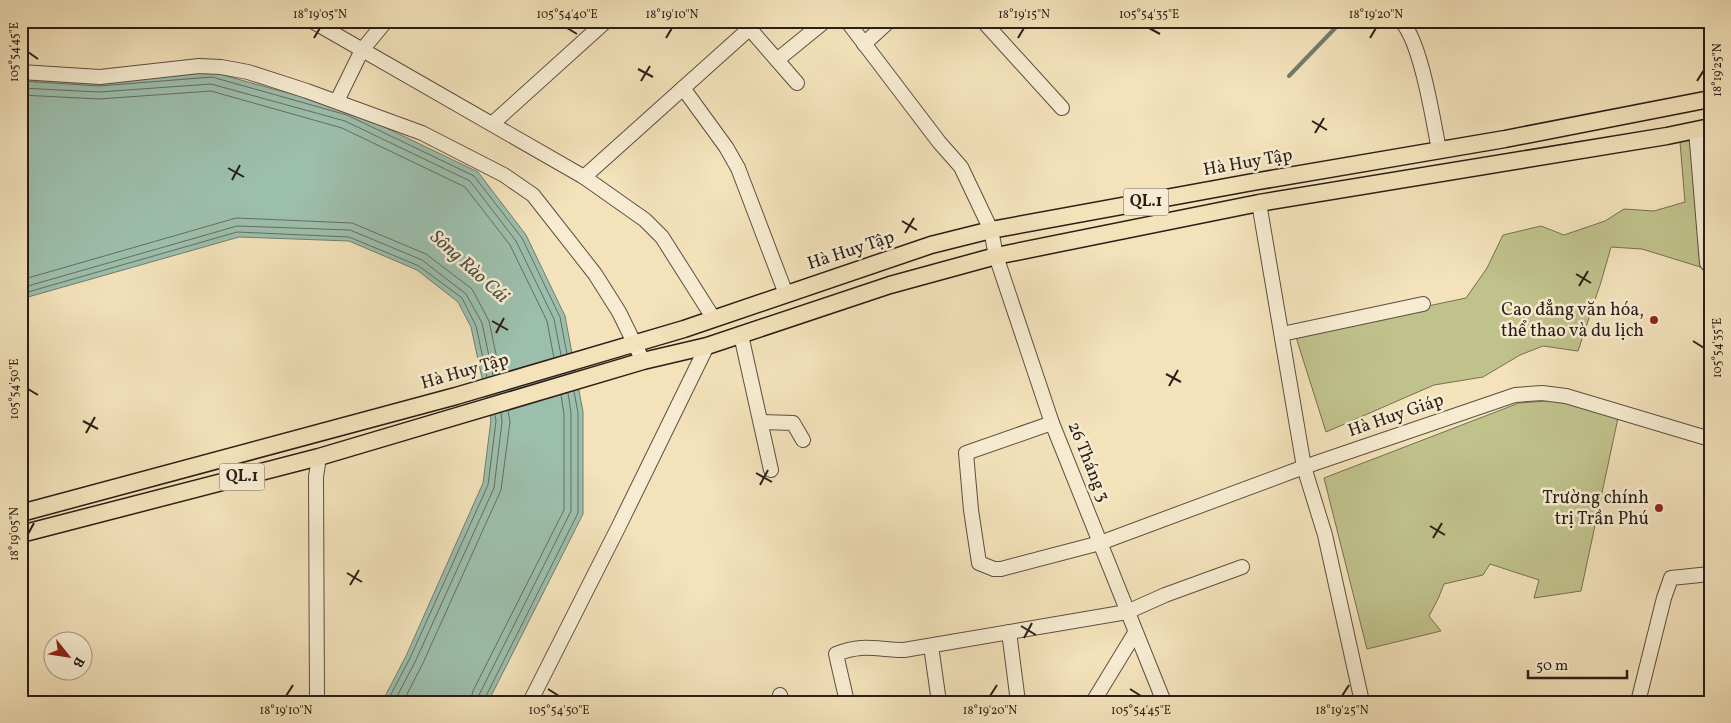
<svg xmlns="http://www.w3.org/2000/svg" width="1731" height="723" viewBox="0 0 1731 723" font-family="Vollkorn,serif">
<rect width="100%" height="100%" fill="#f3e2ba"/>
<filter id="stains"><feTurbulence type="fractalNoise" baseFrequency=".004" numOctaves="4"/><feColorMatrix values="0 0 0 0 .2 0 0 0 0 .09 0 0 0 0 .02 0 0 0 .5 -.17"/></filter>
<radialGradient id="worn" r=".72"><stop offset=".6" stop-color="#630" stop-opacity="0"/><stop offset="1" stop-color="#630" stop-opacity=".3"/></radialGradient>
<!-- green -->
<g fill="#c0c28c" stroke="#767052">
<path d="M1694,129l9,52 7,3v86l-68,-21 -31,-2 -10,35 -23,69 -35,-5 -23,9 -37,22 -49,8 -108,47 -31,-98 171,-36 21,-30 16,-33 38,-9 23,9 41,-14 19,-12 30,2 31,-9 -6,-72z"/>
<path d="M1560,400l58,18 -37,173 -47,7 5,-18 -49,-16 -7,11 -39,9 -6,15 -9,17 12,15 -74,18 -43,-171 195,-75z"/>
</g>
<!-- water -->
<path fill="#9cbeac" stroke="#6f7e70" d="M212,72l137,38 129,62 48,63 39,81 18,96v102l-95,188h-106l24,-46 77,-173 8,-63 -20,-93 -13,-25 -41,-32 -68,-29 -110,-4 -218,62v-222l78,4z"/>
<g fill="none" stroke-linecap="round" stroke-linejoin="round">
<!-- shore -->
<g stroke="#646e62" stroke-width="1">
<path d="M21,81l78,5 113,-9 135,38 127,61 48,62 38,79 7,37"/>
<path d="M21,88l78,4 112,-8 134,37 125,60 46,60 38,78 7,36"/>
<path d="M21,95l78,4 112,-8 131,37 123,59 45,58 37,76 7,37"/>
<path d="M21,280l215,-62 116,5 74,31 46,35 17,32 11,52"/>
<path d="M21,288l216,-62 113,4 72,30 44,34 16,29 11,52"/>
<path d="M21,294l216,-62 112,5 70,29 43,32 14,28 11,51"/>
<path d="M387,702l23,-44 78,-173 8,-64 -1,-6"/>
<path d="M394,702l22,-42 78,-172 8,-66 -1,-9"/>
<path d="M403,702l20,-39 78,-173 9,-68 -2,-11"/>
<path d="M470,702l3,-11 91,-181v-96l-3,-19"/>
<path d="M478,702l1,-7 92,-184v-98l-3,-20"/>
<path d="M484,702l1,-4 93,-185v-100l-4,-22"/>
</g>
<!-- stream -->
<path stroke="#6f7e70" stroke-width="4" d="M1289,76l53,-55"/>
<!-- minor casing -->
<g stroke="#5d4f40" stroke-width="16">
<g id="minor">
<path d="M312,21l272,156 61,43 17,17 52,82"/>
<path d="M743,21l54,62"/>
<path d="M847,21l92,121 22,25 30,63 5,26 56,167 112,279"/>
<path d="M983,21l79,87"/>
<path d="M1401,21c20,20 32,99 38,129"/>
<path d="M864,44l25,-23"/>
<path d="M777,60l48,-39"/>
<path d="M21,72l79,5 99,-11 22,1 27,5 59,19 115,42 82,42 29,20 62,79 24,38 24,49"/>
<path d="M683,88l43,59 12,21 48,126"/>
<path d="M337,101l25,-51 24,-29"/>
<path d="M492,124l114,-103"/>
<path d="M1696,130l11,133 3,3"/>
<path d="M584,177l165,-148"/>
<path d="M1259,203l45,264 21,68 37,167"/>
<path d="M1282,334l141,-30"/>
<path d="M741,335l30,135"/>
<path d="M761,422l32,1 10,17"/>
<path d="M1052,423l-86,30 5,57 8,53 15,6h7l99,-26 204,-76 211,-72 27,-2 24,3 144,43"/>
<path d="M1009,632l9,70"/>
<path d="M931,646l8,56"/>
<path d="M780,695l2,7"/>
<path d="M317,702l-1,-225 3,-20"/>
<path d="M530,702l89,-176 88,-180"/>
<path d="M847,702l-11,-48c28,-11 41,-4 68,-4l223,-38 38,-17 77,-28"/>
<path d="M1093,702l42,-69"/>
<path d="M1638,702l26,-104 7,-20 39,-4"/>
</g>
</g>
<!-- major casing -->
<g stroke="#2b1e17" stroke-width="19">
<g id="major">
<path d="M21,513l435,-117 228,-67 247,-84 60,-15 262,-48 252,-43 205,-40"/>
<path d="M21,534l298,-77 324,-96 64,-15 183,-61 106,-29 263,-53 408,-67 43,-9"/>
</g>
</g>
<!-- minor -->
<use href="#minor" stroke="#f7ecd2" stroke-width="14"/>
<!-- major -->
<use href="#major" stroke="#f3e2ba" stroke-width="16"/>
</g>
<!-- ticks -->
<path fill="none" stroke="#2b1e17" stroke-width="2" d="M567,28l10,6M1149,28l11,6M314,38l6,-10M666,38l6,-10M1018,38l6,-10M1370,38l6,-10M28,52l10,7M638,69l15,8M641,81l9,-15M1697,81l7,-11M1312,121l15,9M1315,133l9,-15M228,168l16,9M232,180l8,-15M902,221l15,9M905,233l9,-15M1576,274l15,9M1579,286l9,-15M492,321l16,9M496,333l8,-15M1693,341l11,7M1166,374l15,8M1169,386l9,-16M28,389l10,6M83,421l15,8M86,433l9,-16M756,473l16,9M760,485l8,-15M1430,526l15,9M28,534l6,-11M1433,538l9,-15M347,573l15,9M350,585l9,-15M1021,626l15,9M1024,638l8,-15M548,689l11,7M1130,689l11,7M286,696l7,-11M990,696l7,-11M1342,696l7,-11"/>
<!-- markers -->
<g fill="#8f2418" stroke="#f7ecd2" stroke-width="2">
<circle cx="1654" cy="320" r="5"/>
<circle cx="1659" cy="508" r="5"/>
</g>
<g text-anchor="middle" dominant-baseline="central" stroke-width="5" stroke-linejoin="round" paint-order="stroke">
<!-- shield labels -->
<g fill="#f7ecd2" stroke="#685c4f" stroke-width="1">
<rect x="1123.5" y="188.5" width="45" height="27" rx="4"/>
<rect x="219.5" y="463.5" width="45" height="27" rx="4"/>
</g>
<g font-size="16" font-weight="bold" fill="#2b1e17">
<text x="1146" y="202">QL.1</text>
<text x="242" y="477">QL.1</text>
</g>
<!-- street labels -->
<g font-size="18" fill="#2b1e17" stroke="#f7ecd2">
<text transform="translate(1248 163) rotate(-10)">Hà Huy Tập</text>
<text transform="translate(851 251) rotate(-18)">Hà Huy Tập</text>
<text transform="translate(465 372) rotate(-16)">Hà Huy Tập</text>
<text transform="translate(1396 416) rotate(-19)">Hà Huy Giáp</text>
<text transform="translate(1088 462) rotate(68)">26 Tháng 3</text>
</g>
<!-- poi labels -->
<g font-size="18" fill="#2b1e17" stroke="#f7ecd2" text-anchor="end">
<text x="1644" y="310">Cao đẳng văn hóa,<tspan x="1644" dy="21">thể thao và du lịch</tspan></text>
<text x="1649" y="498">Trường chính<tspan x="1649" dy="21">trị Trần Phú</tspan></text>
</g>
<!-- water labels -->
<g font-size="19" font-style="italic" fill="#4d4e44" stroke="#f7ecd2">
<text transform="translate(469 267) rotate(42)">Sông Rào Cái</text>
</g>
</g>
<!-- margin -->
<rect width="1731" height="723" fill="none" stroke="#f3e2ba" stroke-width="55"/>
<!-- north arrow -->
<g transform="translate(68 656) rotate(120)"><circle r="24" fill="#f7ecd2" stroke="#a59a87"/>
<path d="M0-4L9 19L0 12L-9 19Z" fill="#8f2418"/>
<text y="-8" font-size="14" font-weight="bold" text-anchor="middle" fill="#2b1e17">B</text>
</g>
<!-- scale -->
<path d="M1528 670v8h99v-8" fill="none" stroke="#2b1e17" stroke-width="2.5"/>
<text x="1536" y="670" font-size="15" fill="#2b1e17" stroke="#f7ecd2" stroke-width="4" paint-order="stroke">50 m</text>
<rect x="28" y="28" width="1676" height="668" fill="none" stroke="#2b1e17" stroke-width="2"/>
<g font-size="12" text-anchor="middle" fill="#2b1e17">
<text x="320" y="18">18°19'05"N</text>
<text x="567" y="18">105°54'40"E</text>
<text x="672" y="18">18°19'10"N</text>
<text x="1024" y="18">18°19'15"N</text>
<text x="1149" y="18">105°54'35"E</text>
<text x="1376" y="18">18°19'20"N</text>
<text transform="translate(14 52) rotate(-90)" y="4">105°54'45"E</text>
<text transform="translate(1717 70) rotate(-90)" y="4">18°19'25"N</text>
<text transform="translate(1717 348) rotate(-90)" y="4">105°54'35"E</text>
<text transform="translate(14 389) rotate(-90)" y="4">105°54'50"E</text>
<text transform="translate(14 534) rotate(-90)" y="4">18°19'05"N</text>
<text x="286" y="714">18°19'10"N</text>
<text x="559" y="714">105°54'50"E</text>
<text x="990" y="714">18°19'20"N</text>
<text x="1141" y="714">105°54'45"E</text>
<text x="1342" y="714">18°19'25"N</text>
</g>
<rect width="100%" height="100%" filter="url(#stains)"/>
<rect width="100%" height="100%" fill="url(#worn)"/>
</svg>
